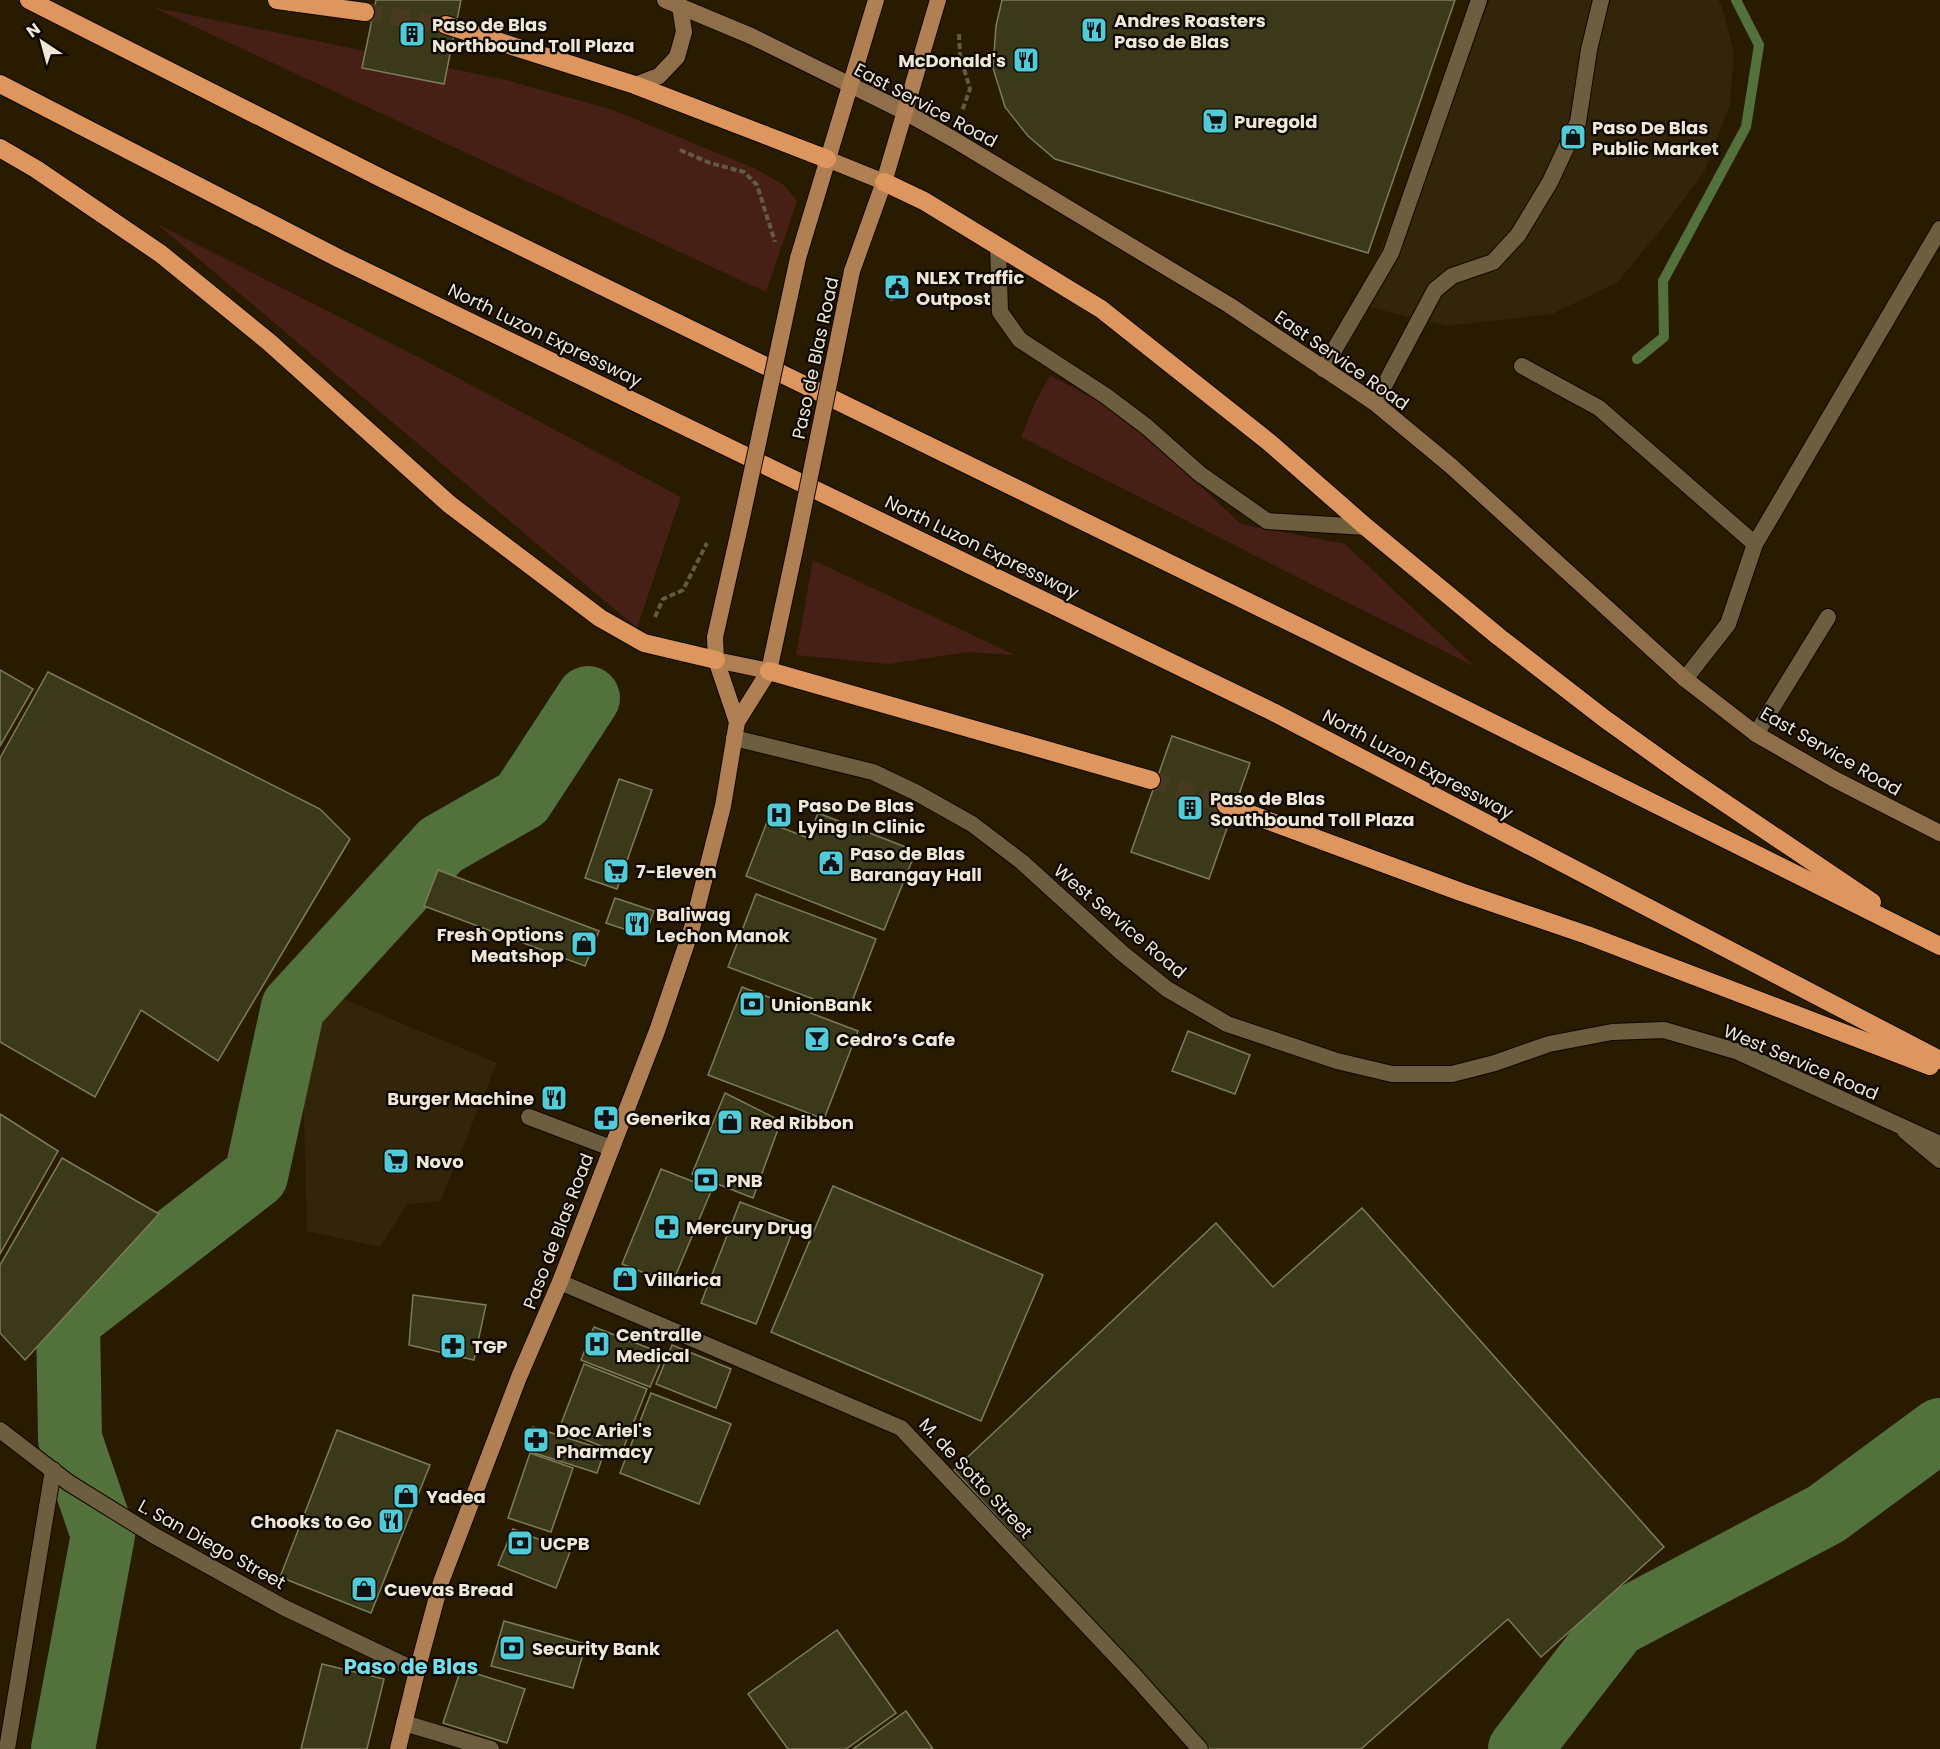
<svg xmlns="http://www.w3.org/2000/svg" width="1940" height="1749" viewBox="0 0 1940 1749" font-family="Poppins,sans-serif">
<rect width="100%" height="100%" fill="#291b00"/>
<!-- built -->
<g fill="#332509">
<path d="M1490,0h228l4,6 12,47 -4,51 -25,66 -38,52 -49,60 -66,32 -105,12 -91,-22z"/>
<path d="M331,994l166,69 -57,139 -33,2 -27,43 -73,-16 -4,-145z"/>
</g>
<!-- green -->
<g fill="#461f16">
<path d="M152,7l354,73 107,30 143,59 28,16 13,16 -31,91z"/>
<path d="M157,224l269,137 255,136 -44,131z"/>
<path d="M1050,375l76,41 115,108 104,20 130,123 -454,-230 14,-34z"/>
<path d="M813,560l202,95 -47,-3 -80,12 -92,-9z"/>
</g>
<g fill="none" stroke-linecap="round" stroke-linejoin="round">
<!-- stream -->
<path stroke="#53713a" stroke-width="10" d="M1637,359l27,-22 -1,-56 83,-154 13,-82 -23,-45"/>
<!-- river -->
<g stroke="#53713a" stroke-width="64">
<path d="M63,1749l40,-214 -33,-96 -2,-118 188,-145 37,-169 148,-162 81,-46 66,-101"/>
<path d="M1520,1749l96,-124 210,-111 114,-84"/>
</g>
</g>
<!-- building -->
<g fill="#3a391a" stroke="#7c7c5a" stroke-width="1.5">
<path d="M376,0h85l-17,84 -82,-16z"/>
<path d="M1002,0h453l-87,253 -313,-94 -27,-23 -23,-29 -12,-39 3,-42z"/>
<path d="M903,276l4,20 -16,4 -4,-21z"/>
<path d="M0,670l33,19 -33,57z"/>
<path d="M48,672l272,137 30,30 -132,222 -77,-51 -46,87 -95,-55v-284z"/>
<path d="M1172,736l78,27 -41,116 -78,-27z"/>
<path d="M619,779l33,11 -35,99 -32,-11z"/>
<path d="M818,813l98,38 -32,79 -138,-54 21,-54 41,16z"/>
<path d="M438,870l161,61 -14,35 -161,-60z"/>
<path d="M756,894l120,45 -28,73 -120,-45z"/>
<path d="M615,898l39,13 -9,25 -39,-13z"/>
<path d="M742,987l116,44 -34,88 -116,-44z"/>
<path d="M1188,1031l62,24 -15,39 -63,-23z"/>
<path d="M725,1093l56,28 -28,77 -61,-24z"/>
<path d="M0,1114l58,37 -58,103z"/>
<path d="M62,1158l97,56 -134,146 -25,-27v-68z"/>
<path d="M661,1169l51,20 -40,95 -50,-20z"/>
<path d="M833,1186l210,89 -62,146 -210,-89z"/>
<path d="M740,1202l56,21 -40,101 -55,-21z"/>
<path d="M1362,1208l302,339 -123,110 -33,-38 -147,130h-151l-256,-279 262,-247 57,64z"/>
<path d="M413,1295l73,10 -12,55 -65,-15z"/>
<path d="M594,1327l70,27 -14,33 -69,-27z"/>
<path d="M672,1345l59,24 -15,39 -60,-24z"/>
<path d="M584,1364l63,25 -26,65 -62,-25z"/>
<path d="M651,1393l80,31 -32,80 -79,-31z"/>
<path d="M533,1427l72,23 -8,23 -72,-23z"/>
<path d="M337,1430l93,35 -59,148 -91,-36z"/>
<path d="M530,1453l43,15 -22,64 -43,-14z"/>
<path d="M513,1529l57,23 -14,36 -58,-23z"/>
<path d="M504,1621l82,23 -13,44 -82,-22z"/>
<path d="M837,1630l59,83 -50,36h-58l-40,-55z"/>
<path d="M322,1664l62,15 -17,70h-66z"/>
<path d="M461,1669l64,20 -18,54 -64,-20z"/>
<path d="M906,1711l27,38h-80z"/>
</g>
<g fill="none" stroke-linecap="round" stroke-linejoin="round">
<!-- motorway-tunnel -->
<g stroke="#473a20" stroke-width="18" stroke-dasharray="18 9" stroke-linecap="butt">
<path d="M365,12l81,13"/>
<path d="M1151,780l75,25"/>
</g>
<!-- service casing -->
<g stroke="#110500" stroke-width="18">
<g id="service">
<path d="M998,246l2,66 20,28 86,56 41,31 53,47 67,47 99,6"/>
<path d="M1522,366l77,42 156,136"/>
<path d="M1323,369l68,-116 88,-253"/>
<path d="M1375,403l60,-113 17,-14 41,-14 25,-27 32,-53 28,-60 11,-72 12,-50"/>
<path d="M1685,679l43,-55 27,-80 185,-315"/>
<path d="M1756,734l72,-117"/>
<path d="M529,1117l82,31"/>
<path d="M1905,1131l35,29"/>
<path d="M560,1282l341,146 231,245 68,76"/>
<path d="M404,1723l87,26"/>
<path d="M7,1749l46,-279"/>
</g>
</g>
<!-- tertiary casing -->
<g stroke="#110500" stroke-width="18">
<g id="tertiary">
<path d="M734,738l139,34 44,21 55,31 50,38 100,91 45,36 60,35 110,37 55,13h60l43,-11 54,-19 63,-12 52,-2 72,21 204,93"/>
<path d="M0,1430l69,53 84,52 130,72 134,64"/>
</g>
</g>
<!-- secondary casing -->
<g stroke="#110500" stroke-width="18">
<g id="secondary">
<path d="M665,0l86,36 154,76 48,27 276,166 146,98 76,63 234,213 71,55 78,45 106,54"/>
<path d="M635,85l24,-9 18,-19 7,-25 -4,-26"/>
</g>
</g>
<!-- primary casing -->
<g stroke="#110500" stroke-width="18">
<g id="primary">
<path d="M827,159l57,23"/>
<path d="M798,258l78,-258"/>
<path d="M852,271l32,-89 54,-182"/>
<path d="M716,660l53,11"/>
<path d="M737,722l-21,-62 -1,-23 26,-115"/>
<path d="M398,1749l19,-78 24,-89 78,-205 41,-95 97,-251 35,-103 31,-122 14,-84 32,-51 27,-126"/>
</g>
</g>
<!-- motorway casing -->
<g stroke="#110500" stroke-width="20">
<g id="motorway">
<path d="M29,0l350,177 933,456 628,313"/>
<path d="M277,0l88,12"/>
<path d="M446,25l189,60 192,74"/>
<path d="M0,84l340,175 933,453 667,348"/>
<path d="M0,148l36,21 125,85 108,88 180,162 151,114 44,25 72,17"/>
<path d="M884,182l40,19 177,108 169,134 96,84 133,110 106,82 74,53 193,130"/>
<path d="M769,671l382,109"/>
<path d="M1226,805l235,87 126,43 343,131"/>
</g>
</g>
<!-- path -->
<g stroke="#655941" stroke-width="4" stroke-dasharray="6 3" stroke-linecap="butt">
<path d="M959,34l1,21 10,34 -8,22"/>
<path d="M680,150l30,13 34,9 13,13 18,57"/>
<path d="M655,617l8,-18 20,-9 24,-47"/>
</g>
<!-- service -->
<use href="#service" stroke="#6e5e40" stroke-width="16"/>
<!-- tertiary -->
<use href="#tertiary" stroke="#6e5e40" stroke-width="16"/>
<!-- secondary -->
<use href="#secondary" stroke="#8f6f49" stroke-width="16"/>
<!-- primary -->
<use href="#primary" stroke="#b08052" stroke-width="16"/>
<!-- motorway -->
<use href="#motorway" stroke="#dc965e" stroke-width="18"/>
<!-- primary-bridge casing -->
<g stroke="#110500" stroke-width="18" stroke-linecap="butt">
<g id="primary-bridge">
<path d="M741,522l57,-264"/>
<path d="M796,545l56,-274"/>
</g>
</g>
<!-- primary-bridge -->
<use href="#primary-bridge" stroke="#b08052" stroke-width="16"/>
</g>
<!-- icons -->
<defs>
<g id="restaurant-square" transform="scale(1.35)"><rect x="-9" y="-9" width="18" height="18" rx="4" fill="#52cbd9" stroke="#0d0701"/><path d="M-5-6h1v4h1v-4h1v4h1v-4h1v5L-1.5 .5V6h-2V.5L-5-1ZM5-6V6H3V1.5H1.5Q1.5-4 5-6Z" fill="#111"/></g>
<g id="building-square" transform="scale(1.35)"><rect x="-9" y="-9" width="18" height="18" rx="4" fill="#52cbd9" stroke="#0d0701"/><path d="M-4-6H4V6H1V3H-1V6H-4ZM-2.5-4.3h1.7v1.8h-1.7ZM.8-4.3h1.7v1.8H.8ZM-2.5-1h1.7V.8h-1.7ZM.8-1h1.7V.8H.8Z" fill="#111"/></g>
<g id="supermarket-square" transform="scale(1.35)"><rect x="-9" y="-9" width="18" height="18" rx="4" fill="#52cbd9" stroke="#0d0701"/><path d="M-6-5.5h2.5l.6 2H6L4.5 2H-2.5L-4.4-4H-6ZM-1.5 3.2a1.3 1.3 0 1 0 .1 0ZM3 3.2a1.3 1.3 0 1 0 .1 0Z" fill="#111"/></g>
<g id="shop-square" transform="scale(1.35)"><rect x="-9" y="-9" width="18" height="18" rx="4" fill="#52cbd9" stroke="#0d0701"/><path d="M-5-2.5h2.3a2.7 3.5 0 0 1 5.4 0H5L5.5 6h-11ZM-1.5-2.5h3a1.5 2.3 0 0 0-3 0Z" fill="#111"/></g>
<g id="civic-square" transform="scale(1.35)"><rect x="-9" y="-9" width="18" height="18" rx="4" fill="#52cbd9" stroke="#0d0701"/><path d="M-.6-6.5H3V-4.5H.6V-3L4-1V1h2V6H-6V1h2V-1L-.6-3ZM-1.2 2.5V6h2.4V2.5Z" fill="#111"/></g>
<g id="hospital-square" transform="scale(1.35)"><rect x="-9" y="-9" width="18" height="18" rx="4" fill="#52cbd9" stroke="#0d0701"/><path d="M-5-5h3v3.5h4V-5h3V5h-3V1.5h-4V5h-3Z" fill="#111"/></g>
<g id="bank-square" transform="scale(1.35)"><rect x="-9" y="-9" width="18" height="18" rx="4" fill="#52cbd9" stroke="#0d0701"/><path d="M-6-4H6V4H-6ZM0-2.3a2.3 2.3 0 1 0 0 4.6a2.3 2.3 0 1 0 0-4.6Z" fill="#111"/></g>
<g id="bar-square" transform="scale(1.35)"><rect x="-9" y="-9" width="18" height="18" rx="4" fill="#52cbd9" stroke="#0d0701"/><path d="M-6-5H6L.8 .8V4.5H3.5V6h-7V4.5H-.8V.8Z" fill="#111"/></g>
<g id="pharmacy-square" transform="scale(1.35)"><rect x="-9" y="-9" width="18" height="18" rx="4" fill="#52cbd9" stroke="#0d0701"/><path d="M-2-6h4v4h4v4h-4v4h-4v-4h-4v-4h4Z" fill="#111"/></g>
</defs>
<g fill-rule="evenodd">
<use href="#restaurant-square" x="1094" y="30"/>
<use href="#building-square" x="412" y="34"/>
<use href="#restaurant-square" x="1026" y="60"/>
<use href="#supermarket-square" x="1215" y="121"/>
<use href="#shop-square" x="1573" y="137"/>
<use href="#civic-square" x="897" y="287"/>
<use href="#building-square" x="1190" y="808"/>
<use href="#hospital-square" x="779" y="815"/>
<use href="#civic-square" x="831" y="863"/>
<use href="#supermarket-square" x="616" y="871"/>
<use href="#restaurant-square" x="637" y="924"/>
<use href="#shop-square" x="584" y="944"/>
<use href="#bank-square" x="752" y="1004"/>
<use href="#bar-square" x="817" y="1039"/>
<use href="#restaurant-square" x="554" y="1098"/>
<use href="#pharmacy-square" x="606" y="1118"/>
<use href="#shop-square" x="730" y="1122"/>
<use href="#supermarket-square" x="396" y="1161"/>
<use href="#bank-square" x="706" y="1180"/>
<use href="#pharmacy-square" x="667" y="1227"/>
<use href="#shop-square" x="625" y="1279"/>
<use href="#hospital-square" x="597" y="1344"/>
<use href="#pharmacy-square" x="453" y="1346"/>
<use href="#pharmacy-square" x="536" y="1440"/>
<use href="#shop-square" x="406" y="1496"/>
<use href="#restaurant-square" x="391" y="1521"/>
<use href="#bank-square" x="520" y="1543"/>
<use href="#shop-square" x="364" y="1589"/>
<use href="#bank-square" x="512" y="1648"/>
</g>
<g text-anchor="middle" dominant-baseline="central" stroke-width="4.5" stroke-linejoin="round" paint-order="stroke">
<!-- poi labels -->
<g font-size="18" font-weight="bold" fill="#f0e7d7" stroke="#0d0701" text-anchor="start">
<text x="1114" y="20">Andres Roasters<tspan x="1114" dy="21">Paso de Blas</tspan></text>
<text x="432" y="24">Paso de Blas<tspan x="432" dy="21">Northbound Toll Plaza</tspan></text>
<text x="1006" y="60" text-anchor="end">McDonald's</text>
<text x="1234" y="121">Puregold</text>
<text x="1592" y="127">Paso De Blas<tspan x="1592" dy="21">Public Market</tspan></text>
<text x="916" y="277">NLEX Traffic<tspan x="916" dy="21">Outpost</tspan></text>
<text x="1210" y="798">Paso de Blas<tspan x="1210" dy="21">Southbound Toll Plaza</tspan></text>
<text x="798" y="805">Paso De Blas<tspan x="798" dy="21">Lying In Clinic</tspan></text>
<text x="850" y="853">Paso de Blas<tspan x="850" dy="21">Barangay Hall</tspan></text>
<text x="636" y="871">7-Eleven</text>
<text x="656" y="914">Baliwag<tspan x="656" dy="21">Lechon Manok</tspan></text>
<text x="564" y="934" text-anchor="end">Fresh Options<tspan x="564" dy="21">Meatshop</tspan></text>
<text x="771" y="1004">UnionBank</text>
<text x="836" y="1039">Cedro’s Cafe</text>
<text x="534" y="1098" text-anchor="end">Burger Machine</text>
<text x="626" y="1118">Generika</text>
<text x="750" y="1122">Red Ribbon</text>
<text x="416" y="1161">Novo</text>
<text x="726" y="1180">PNB</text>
<text x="686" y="1227">Mercury Drug</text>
<text x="644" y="1279">Villarica</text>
<text x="616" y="1334">Centralle<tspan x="616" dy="21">Medical</tspan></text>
<text x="472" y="1346">TGP</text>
<text x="556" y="1430">Doc Ariel's<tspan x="556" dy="21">Pharmacy</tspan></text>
<text x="426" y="1496">Yadea</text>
<text x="372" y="1521" text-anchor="end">Chooks to Go</text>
<text x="540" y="1543">UCPB</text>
<text x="384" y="1589">Cuevas Bread</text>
<text x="532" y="1648">Security Bank</text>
</g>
<!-- street labels -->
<g font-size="18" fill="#f0e7d7" stroke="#0d0701">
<text transform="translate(926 105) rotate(28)">East Service Road</text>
<text transform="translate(545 335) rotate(26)">North Luzon Expressway</text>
<text transform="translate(815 358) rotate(-78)">Paso de Blas Road</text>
<text transform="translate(1342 360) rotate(35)">East Service Road</text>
<text transform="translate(982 547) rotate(26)">North Luzon Expressway</text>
<text transform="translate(1831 751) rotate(30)">East Service Road</text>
<text transform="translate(1418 764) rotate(28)">North Luzon Expressway</text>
<text transform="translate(1120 921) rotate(40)">West Service Road</text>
<text transform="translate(1801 1062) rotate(23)">West Service Road</text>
<text transform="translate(558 1231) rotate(-69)">Paso de Blas Road</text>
<text transform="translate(976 1478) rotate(47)">M. de Sotto Street</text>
<text transform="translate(212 1544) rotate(29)">L. San Diego Street</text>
</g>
<!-- quarter labels -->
<g font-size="21" font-weight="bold" fill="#74dfeb" stroke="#0d0701">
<text x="411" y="1666">Paso de Blas</text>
</g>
</g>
<!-- north arrow -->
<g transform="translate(42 42) rotate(324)" stroke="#0d0701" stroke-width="4.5" paint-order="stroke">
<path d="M0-4.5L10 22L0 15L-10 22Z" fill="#f0e7d7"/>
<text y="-9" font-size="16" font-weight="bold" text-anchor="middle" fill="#f0e7d7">N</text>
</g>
</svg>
